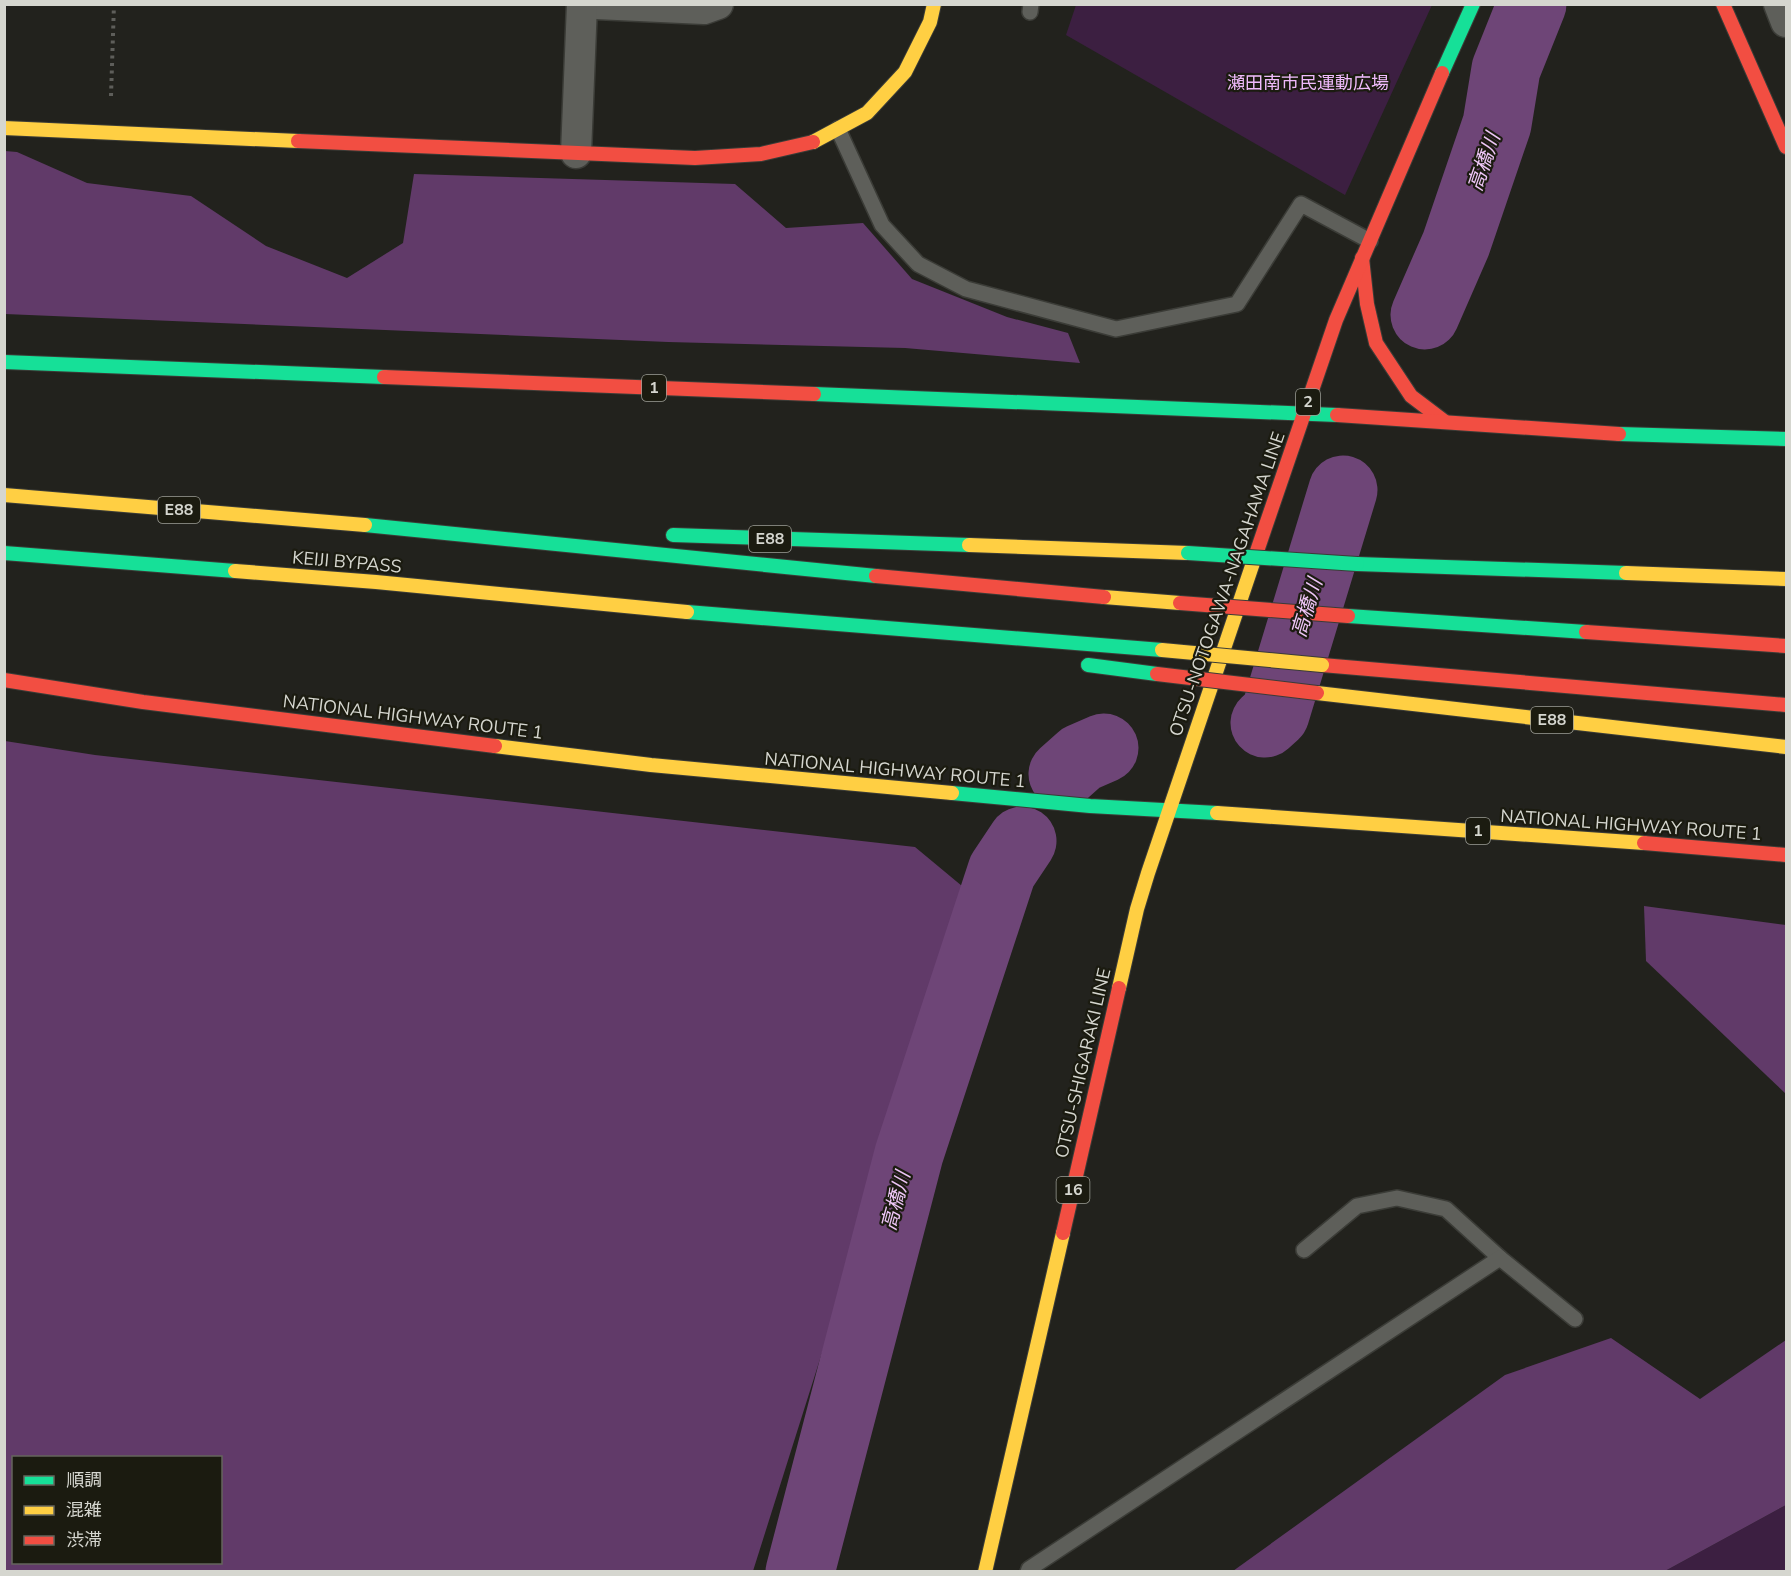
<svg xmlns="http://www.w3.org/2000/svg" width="1791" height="1576" viewBox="0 0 1791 1576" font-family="'Nunito Sans','Noto Sans JP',sans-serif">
<rect width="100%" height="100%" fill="#22221d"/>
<!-- green -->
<g fill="#3c1f41">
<path d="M1076,5v-1l356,1 -87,190 -279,-160z"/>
<path d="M1786,1505v66h-121z"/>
</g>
<!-- forest -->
<g fill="#613a69" fill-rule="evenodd">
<path d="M5,151l12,1 70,31 104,13 75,50 81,32 56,-35 11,-69 321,10 51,44 77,-5 49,56 95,38 61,16 12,30 -175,-15 -237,-6 -663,-28z"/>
<path d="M5,741l90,14 820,92 53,44 -215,680h-748zM14,1458h206v104h-206z"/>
<path d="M1644,906l142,19v169l-140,-133z"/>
<path d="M1611,1338l89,61 86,-59v165l-121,66h-432l272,-196z"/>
</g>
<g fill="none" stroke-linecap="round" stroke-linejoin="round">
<!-- river -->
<g stroke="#6e4577" stroke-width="69">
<path d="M1425,315l31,-71 41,-120 9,-55 26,-65"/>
<path d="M1265,723l10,-9 68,-224"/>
<path d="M1063,774l18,-16 23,-10"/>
<path d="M800,1572l109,-418 93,-283 20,-30"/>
</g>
<!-- lane casing -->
<g stroke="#3b3c37" stroke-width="18">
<g id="lane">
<path d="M1030,12l1,-8"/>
<path d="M838,129l44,96 36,39 48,25 150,40 121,-25 64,-100 69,37"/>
<path d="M1304,1250l53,-44 40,-8 49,11 54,49"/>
<path d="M1028,1572l1,-3 471,-311 75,61"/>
</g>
</g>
<!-- street casing -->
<g stroke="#3b3c37" stroke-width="33">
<g id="street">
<path d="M596,4l108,5 14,-5"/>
<path d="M1779,4l7,18"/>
<path d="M576,153l6,-149"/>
</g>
</g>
<!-- fast casing -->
<g stroke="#3b3c37" stroke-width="16">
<g id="fast">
<path d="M1442,73l31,-69"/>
<path d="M4,362l380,15"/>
<path d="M814,394l523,21"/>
<path d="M1619,434l167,5"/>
<path d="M365,525l511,51"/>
<path d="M673,535l296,10"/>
<path d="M4,553l231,18"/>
<path d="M1357,564l269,9"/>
<path d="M687,612l475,38"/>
<path d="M1348,616l238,16"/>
<path d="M1088,665l69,9"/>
<path d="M952,793l138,13 127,7"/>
</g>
</g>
<!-- slow casing -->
<g stroke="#3b3c37" stroke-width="16">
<g id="slow">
<path d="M4,128l294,13"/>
<path d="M813,142l54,-29 38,-41 25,-50 4,-18"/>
<path d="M4,495l361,30"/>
<path d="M969,545l219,8"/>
<path d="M235,571l141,11 311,30"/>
<path d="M1626,573l160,6"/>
<path d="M1104,597l76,6"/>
<path d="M1317,693l469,54"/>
<path d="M495,746l156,19 301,28"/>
<path d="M1217,813l427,30"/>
<path d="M1119,988l18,-79 11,-36 107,-316"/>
<path d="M985,1572l78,-339"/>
</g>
</g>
<!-- jam casing -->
<g stroke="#3b3c37" stroke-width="16">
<g id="jam">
<path d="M1723,4l63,143"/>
<path d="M298,141l397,17 66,-4 52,-12"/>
<path d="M1362,258l5,46 9,39 35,53 33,25"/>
<path d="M384,377l430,17"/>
<path d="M1337,415l282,19"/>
<path d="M1255,557l81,-237 106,-247"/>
<path d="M876,576l228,21"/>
<path d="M1586,632l200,14"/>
<path d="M1322,665l464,40"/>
<path d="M4,680l139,22 352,44"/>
<path d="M1644,843l142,12"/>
<path d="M1063,1233l56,-245"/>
</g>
</g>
<!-- path -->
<path stroke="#5e5e5a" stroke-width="4" stroke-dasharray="3 4.5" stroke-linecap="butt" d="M111,96l3,-92"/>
<!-- lane -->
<use href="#lane" stroke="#5e5f5a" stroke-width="15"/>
<!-- street -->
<use href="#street" stroke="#5e5f5a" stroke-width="30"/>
<!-- fast -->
<use href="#fast" stroke="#16e098" stroke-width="14"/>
<!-- slow -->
<use href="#slow" stroke="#ffcf43" stroke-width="14"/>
<!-- jam -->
<use href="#jam" stroke="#f24e42" stroke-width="14"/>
<!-- fast-bridge casing -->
<g stroke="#3b3c37" stroke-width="16" stroke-linecap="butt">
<path id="fast-bridge" d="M1188,553l169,11"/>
</g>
<!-- slow-bridge casing -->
<g stroke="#3b3c37" stroke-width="16" stroke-linecap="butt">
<path id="slow-bridge" d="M1162,650l160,15"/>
</g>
<!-- jam-bridge casing -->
<g stroke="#3b3c37" stroke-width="16" stroke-linecap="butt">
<g id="jam-bridge">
<path d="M1180,603l168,13"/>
<path d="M1157,674l160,19"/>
</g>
</g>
<!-- fast-bridge -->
<use href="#fast-bridge" stroke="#16e098" stroke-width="14"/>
<!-- slow-bridge -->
<use href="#slow-bridge" stroke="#ffcf43" stroke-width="14"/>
<!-- jam-bridge -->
<use href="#jam-bridge" stroke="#f24e42" stroke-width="14"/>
</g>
<g text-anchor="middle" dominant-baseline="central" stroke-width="4.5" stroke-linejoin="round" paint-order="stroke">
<!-- shield labels -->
<g fill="#1b1b10" stroke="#9d9e96" stroke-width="1.5">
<rect x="642" y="375" width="24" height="26" rx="4.5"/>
<rect x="1296" y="389" width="24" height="26" rx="4.5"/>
<rect x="158" y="497" width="42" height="26" rx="4.5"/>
<rect x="749" y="526" width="42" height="26" rx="4.5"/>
<rect x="1531" y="707" width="42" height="26" rx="4.5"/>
<rect x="1466" y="818" width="24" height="26" rx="4.5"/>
<rect x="1056.5" y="1177" width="33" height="26" rx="4.5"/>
</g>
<g font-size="16" font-weight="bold" fill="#d5d6cf">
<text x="654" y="388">1</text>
<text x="1308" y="402">2</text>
<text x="179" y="510">E88</text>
<text x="770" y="539">E88</text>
<text x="1552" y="720">E88</text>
<text x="1478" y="831">1</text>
<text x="1073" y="1190">16</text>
</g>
<!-- park labels -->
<g font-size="18" fill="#efbafb" stroke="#1b1b10">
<text x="1308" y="83">瀬田南市民運動広場</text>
</g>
<!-- street labels -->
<g font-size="18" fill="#d5d6cf" stroke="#1b1b10">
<text transform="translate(347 562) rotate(5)">KEIJI BYPASS</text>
<text transform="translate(1227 584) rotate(-71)">OTSU-NOTOGAWA-NAGAHAMA LINE</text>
<text transform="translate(413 717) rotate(7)">NATIONAL HIGHWAY ROUTE 1</text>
<text transform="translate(895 770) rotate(5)">NATIONAL HIGHWAY ROUTE 1</text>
<text transform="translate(1631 825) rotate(4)">NATIONAL HIGHWAY ROUTE 1</text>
<text transform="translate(1083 1063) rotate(-77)">OTSU-SHIGARAKI LINE</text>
</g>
<!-- water labels -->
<g font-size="20" font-style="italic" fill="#eec6f7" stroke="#1b1b10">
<text transform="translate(1484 162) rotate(-71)">高橋川</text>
<text transform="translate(1307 608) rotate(-73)">高橋川</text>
<text transform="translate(896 1201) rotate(-75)">高橋川</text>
</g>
</g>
<!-- border -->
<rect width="1791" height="1576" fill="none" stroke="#d5d6cf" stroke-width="12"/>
<!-- legend -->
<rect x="12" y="1456" width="210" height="108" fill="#1b1b10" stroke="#65665c" stroke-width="1.5"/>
<rect x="24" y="1476" width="30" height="9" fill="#16e098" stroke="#65665c" stroke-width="1.5"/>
<text x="66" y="1486" font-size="18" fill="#d5d6cf">順調</text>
<rect x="24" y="1506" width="30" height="9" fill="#ffcf43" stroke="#65665c" stroke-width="1.5"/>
<text x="66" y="1516" font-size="18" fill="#d5d6cf">混雑</text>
<rect x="24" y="1536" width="30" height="9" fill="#f24e42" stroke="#65665c" stroke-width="1.5"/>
<text x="66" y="1546" font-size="18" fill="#d5d6cf">渋滞</text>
</svg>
